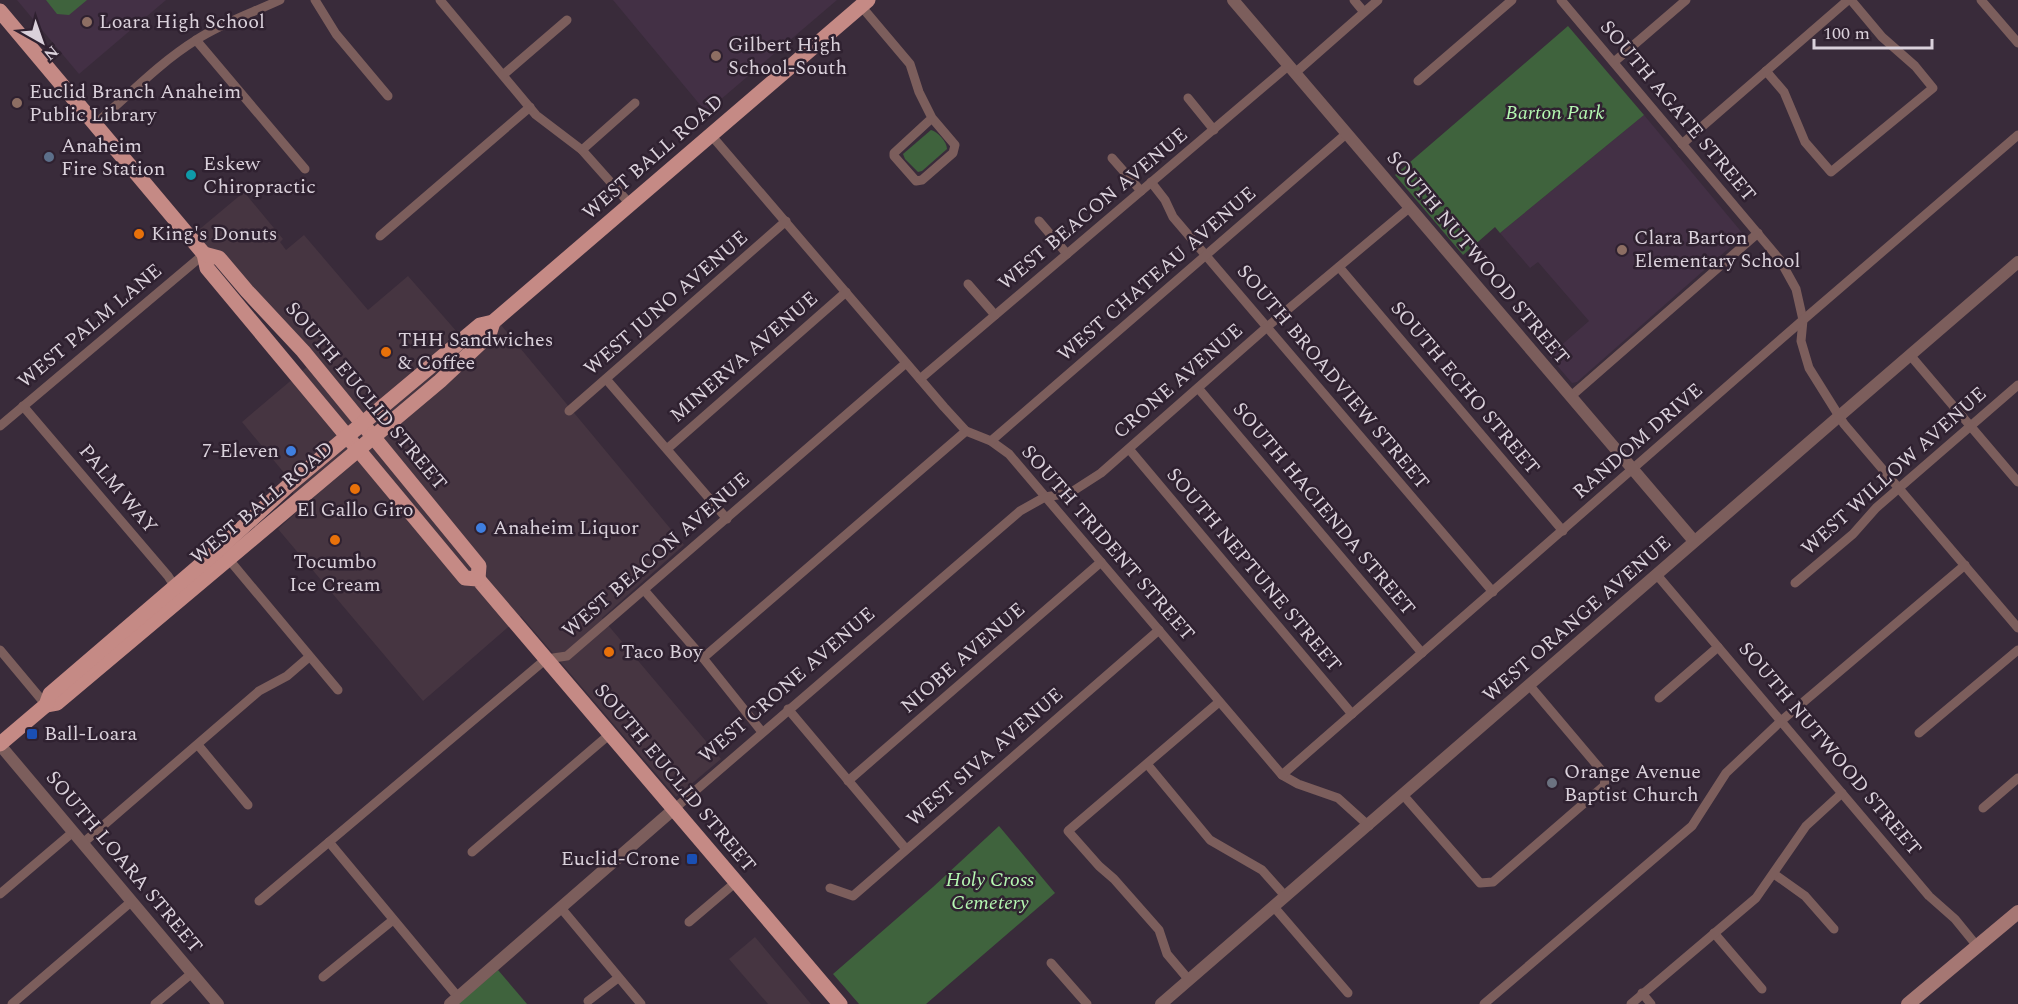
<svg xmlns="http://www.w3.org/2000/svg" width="2018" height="1004" viewBox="0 0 2018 1004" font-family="Spectral,serif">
<rect width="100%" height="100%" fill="#392b3a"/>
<!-- commercial -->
<g fill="#463541">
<path d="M244,192l39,47 -3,3 6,8 18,-15 64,75 40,-34 64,73 29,-24 183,220 -82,73 119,141 -45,38 -155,-181 -98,85 -145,-172 22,-20 -15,-35 -43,-52 66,-56 -113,-133z"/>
<path d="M755,937l56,67h-43l-39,-45z"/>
</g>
<!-- built -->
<g fill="#433045">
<path d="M17,0h149l-87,74z"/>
<path d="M613,0h224l-131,112z"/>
<path d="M1644,115l100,120 -167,147 -5,1 -23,-27 40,-35 -51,-59 -8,6 -30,-35z"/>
</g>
<!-- green -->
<g fill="#3f633d">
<path d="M46,0h41l-18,15 -12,-1z"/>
<path d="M1568,26l76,89 -144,118 -5,-6 -32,28 -68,-80z"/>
<path d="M931,130c7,2 16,12 16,19l-25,22 -4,1 -13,-13 -2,-5z"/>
<path d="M999,826l56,67 -129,111h-67l-26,-30 100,-87z"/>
<path d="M498,970l29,34h-69z"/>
</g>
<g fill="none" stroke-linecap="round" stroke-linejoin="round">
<!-- minor -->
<g stroke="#7c5e5c" stroke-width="9">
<path d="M315,0l21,34 52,62"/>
<path d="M440,0l96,115 46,35 48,54"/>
<path d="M1354,0l10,12"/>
<path d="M1561,0l219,260 16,29 7,31 -2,21 8,27 35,56 174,204"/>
<path d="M1981,0l37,43"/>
<path d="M861,6l49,58 9,28 13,26 23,27 -2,8 -31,27 -6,1 -22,-25v-3l38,-35"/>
<path d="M196,40l109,129"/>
<path d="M1614,62l72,-62"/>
<path d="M1766,71l18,21 21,50 26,30 102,-84 -18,-22 -33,-29 -31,-37"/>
<path d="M1295,73l83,-73"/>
<path d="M503,75l64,-55"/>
<path d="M1418,81l94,-81"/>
<path d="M1188,98l26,32"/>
<path d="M95,124c33,-28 64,-61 101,-84 26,-17 56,-27 84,-40"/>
<path d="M711,135l233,272 22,24 25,10 18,13 273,321 16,9 40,14 31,28"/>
<path d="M1682,144l166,-144"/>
<path d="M582,150l53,-47"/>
<path d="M1112,158l29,33"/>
<path d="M1151,182l14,18 8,17 320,375"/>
<path d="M1039,221l28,33"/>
<path d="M380,236l150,-129"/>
<path d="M1339,267l224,264"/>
<path d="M968,284l27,31"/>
<path d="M1910,355l108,127"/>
<path d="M606,379l121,140"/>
<path d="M920,379l368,-313"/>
<path d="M1198,388l224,265"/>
<path d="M1570,397l188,-164"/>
<path d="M23,406l145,170 9,14"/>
<path d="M569,411l217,-190"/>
<path d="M0,426l204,-172"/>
<path d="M991,441l355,-307"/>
<path d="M667,449l179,-157"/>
<path d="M1129,449l223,265"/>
<path d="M226,556l112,134"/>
<path d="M1657,575l272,321 26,23 22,27"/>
<path d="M1795,583l58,-49 23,-26 142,-123"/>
<path d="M644,590l59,68 59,74"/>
<path d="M0,650l46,55"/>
<path d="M703,658l263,-227"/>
<path d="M1659,698l59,-51"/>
<path d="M788,709l118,140"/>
<path d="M1919,733l99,-83"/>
<path d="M198,745l50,60"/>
<path d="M1147,764l63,76 52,30 24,27"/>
<path d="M1282,775l521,-455 215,-185"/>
<path d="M848,781l253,-219"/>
<path d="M1404,796l76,87 13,-1 111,-96 1,-6 -4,-10 -71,-84"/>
<path d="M1983,808l35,-30"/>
<path d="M674,809l346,-298 25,-14 25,-4 31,-20 166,-146 142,-119"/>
<path d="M329,842l129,155"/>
<path d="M83,843l176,-152 28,-15 22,-19"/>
<path d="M472,852l138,-118"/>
<path d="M1774,874l31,22 29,33"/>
<path d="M830,888l23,8 306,-266"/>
<path d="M0,894l73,-62"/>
<path d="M259,901l287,-242 21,-3 339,-293"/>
<path d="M1274,907l74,86"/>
<path d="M561,908l80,96"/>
<path d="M689,922l47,-40"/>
<path d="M1714,933l48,56"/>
<path d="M1051,963l36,41"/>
<path d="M323,977l70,-57"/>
<path d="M1189,980l-22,-26 -8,-24 -45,-51 -15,-13 -31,-35 151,-129"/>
<path d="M1642,993l9,11"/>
<path d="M588,1001l30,-23"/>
<path d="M12,1004l120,-103"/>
<path d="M155,1004l37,-31"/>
<path d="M1484,1004l208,-178 34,-53 55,-52 184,-156"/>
<path d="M1631,1004l125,-106 50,-72 36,-33"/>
</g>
<!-- tertiary -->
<g stroke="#7c5e5c" stroke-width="12">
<path d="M1233,0l461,541"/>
<path d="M0,745l218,259"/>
<path d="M450,1004l224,-195"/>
<path d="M1161,1004c287,-245 570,-496 857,-742"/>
</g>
<!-- secondary -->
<path stroke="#a57773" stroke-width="14" d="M1908,1004l110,-92"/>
<!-- primary -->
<g stroke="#c58a85" stroke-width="15">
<path d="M0,11l204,243 3,14 258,310 13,1 362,425"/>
<path d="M204,254l15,4 28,33 56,60 176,215 -1,13"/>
<path d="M46,705l11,-2 383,-322 49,-46 4,-13"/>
<path d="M0,744l46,-39 4,-11 169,-145 70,-64 191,-160 13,-3 375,-322"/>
</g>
</g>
<!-- markers -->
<g fill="#8d6e63" stroke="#2f2130" stroke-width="2">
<circle cx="87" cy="22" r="6"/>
<circle cx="716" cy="56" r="6"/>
<circle cx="17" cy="103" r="6"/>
<circle cx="1622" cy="250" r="6"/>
</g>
<circle fill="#5c6f8a" stroke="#2f2130" stroke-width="2" cx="49" cy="157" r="6"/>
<circle fill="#0f9aa8" stroke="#2f2130" stroke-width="2" cx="191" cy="175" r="6"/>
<g fill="#e8710a" stroke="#2f2130" stroke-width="2">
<circle cx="139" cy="234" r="6"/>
<circle cx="386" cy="352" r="6"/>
<circle cx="355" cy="489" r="6"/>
<circle cx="335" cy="540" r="6"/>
<circle cx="609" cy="652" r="6"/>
</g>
<g fill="#3f7fe0" stroke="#2f2130" stroke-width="2">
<circle cx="291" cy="451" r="6"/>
<circle cx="481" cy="528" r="6"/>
</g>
<g fill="#1a4fb4" stroke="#2f2130" stroke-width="2">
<rect x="26" y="728" width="12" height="12" rx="3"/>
<rect x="686" y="853" width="12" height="12" rx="3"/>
</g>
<circle fill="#6b7280" stroke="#2f2130" stroke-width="2" cx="1552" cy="783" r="6"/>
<g text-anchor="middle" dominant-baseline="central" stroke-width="5" stroke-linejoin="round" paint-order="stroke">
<!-- poi labels -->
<g font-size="20" fill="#dad1db" stroke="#2f2130" text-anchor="start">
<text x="99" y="22">Loara High School</text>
<text x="728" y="45">Gilbert High<tspan x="728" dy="23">School-South</tspan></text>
<text x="29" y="92">Euclid Branch Anaheim<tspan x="29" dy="23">Public Library</tspan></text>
<text x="61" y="146">Anaheim<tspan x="61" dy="23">Fire Station</tspan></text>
<text x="203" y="164">Eskew<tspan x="203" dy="23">Chiropractic</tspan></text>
<text x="151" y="234">King's Donuts</text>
<text x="1634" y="238">Clara Barton<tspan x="1634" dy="23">Elementary School</tspan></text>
<text x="398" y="340">THH Sandwiches<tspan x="398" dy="23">&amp; Coffee</tspan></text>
<text x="279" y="451" text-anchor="end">7-Eleven</text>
<text x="355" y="510" text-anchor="middle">El Gallo Giro</text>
<text x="493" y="528">Anaheim Liquor</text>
<text x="335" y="562" text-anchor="middle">Tocumbo<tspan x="335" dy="23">Ice Cream</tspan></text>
<text x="621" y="652">Taco Boy</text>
<text x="44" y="734">Ball-Loara</text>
<text x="1564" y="772">Orange Avenue<tspan x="1564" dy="23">Baptist Church</tspan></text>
<text x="680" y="859" text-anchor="end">Euclid-Crone</text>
</g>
<!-- street labels -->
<g font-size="20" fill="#dad1db" stroke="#2f2130">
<text transform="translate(1678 111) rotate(50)">SOUTH AGATE STREET</text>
<text transform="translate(653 157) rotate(-41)">WEST BALL ROAD</text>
<text transform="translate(1093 209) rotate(-40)">WEST BEACON AVENUE</text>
<text transform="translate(1478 258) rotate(50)">SOUTH NUTWOOD STREET</text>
<text transform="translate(1157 274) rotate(-41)">WEST CHATEAU AVENUE</text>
<text transform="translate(666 303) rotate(-41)">WEST JUNO AVENUE</text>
<text transform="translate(90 326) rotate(-40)">WEST PALM LANE</text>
<text transform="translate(744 357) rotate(-41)">MINERVA AVENUE</text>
<text transform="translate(1333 377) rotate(50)">SOUTH BROADVIEW STREET</text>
<text transform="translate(1178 381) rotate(-41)">CRONE AVENUE</text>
<text transform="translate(1465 388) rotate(50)">SOUTH ECHO STREET</text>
<text transform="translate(366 396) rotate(50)">SOUTH EUCLID STREET</text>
<text transform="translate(1638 441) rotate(-41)">RANDOM DRIVE</text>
<text transform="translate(1894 471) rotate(-42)">WEST WILLOW AVENUE</text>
<text transform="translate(118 489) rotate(50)">PALM WAY</text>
<text transform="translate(262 503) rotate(-40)">WEST BALL ROAD</text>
<text transform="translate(1324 509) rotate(50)">SOUTH HACIENDA STREET</text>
<text transform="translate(1108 543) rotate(49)">SOUTH TRIDENT STREET</text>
<text transform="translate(656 555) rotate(-41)">WEST BEACON AVENUE</text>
<text transform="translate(1254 570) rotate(50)">SOUTH NEPTUNE STREET</text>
<text transform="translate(1577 619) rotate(-41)">WEST ORANGE AVENUE</text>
<text transform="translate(963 658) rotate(-41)">NIOBE AVENUE</text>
<text transform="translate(787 685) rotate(-41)">WEST CRONE AVENUE</text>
<text transform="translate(1830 749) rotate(50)">SOUTH NUTWOOD STREET</text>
<text transform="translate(985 757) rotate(-41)">WEST SIVA AVENUE</text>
<text transform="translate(675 778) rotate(50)">SOUTH EUCLID STREET</text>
<text transform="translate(124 862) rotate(50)">SOUTH LOARA STREET</text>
</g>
<!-- park labels -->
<g font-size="20" font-style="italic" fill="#b5f8b2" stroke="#2f2130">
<text x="1555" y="113">Barton Park</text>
<text x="990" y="880">Holy Cross<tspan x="990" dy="23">Cemetery</tspan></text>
</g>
</g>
<!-- north arrow -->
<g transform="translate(42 42) rotate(140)" stroke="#2f2130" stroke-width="4.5" paint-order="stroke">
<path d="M0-4.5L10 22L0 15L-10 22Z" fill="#dad1db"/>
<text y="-9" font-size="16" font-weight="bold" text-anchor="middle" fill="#dad1db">N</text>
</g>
<!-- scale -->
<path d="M1814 39v9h118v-9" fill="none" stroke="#dad1db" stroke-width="3"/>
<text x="1823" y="39" font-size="18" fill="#dad1db" stroke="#2f2130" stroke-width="4.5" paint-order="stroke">100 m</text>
</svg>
